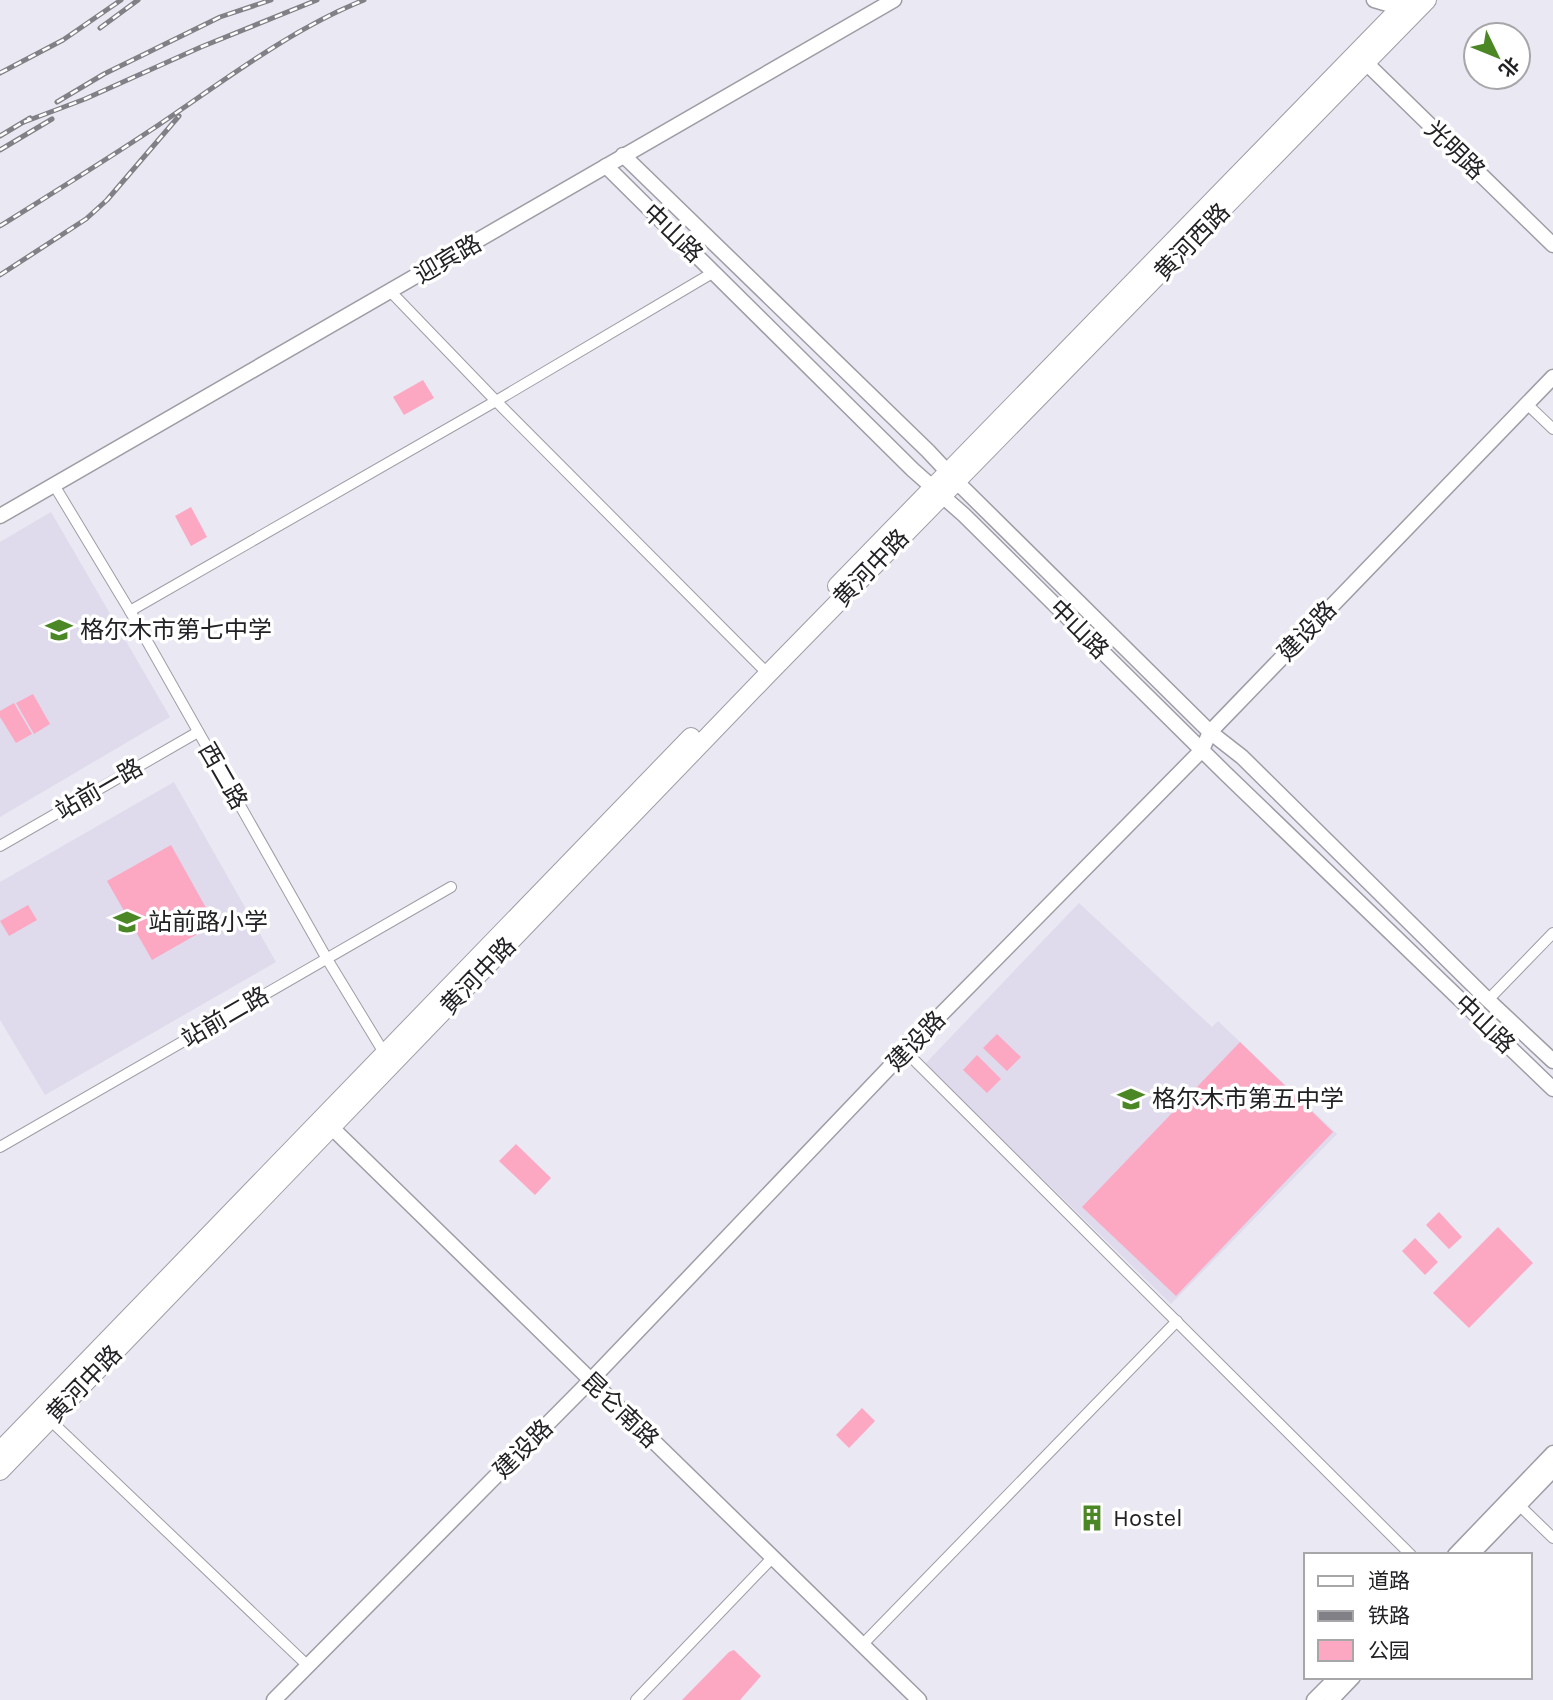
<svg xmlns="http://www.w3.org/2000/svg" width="1553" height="1700" viewBox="0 0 1553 1700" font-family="Karla,'Noto Sans SC',sans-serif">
<rect width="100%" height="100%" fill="#eae8f2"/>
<!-- built -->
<g fill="#dfdbed">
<path d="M51,512l119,205 -170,100v-275z"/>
<path d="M174,782l102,180 -231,133 -45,-75v-138z"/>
<path d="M1079,903l133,124 6,-6 119,113 -166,170 -246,-240z"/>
</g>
<!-- green -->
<g fill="#fca8c3">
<path d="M423,380l11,18 -30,17 -11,-18z"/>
<path d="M191,507l16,30 -16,9 -16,-30z"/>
<path d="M33,694l17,30 -16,10 -18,-31z"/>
<path d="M14,703l18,31 -16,9 -16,-26v-6z"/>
<path d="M171,845l44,79 -63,36 -45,-79z"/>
<path d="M28,905l9,15 -28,16 -9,-15z"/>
<path d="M997,1034l24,23 -14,14 -24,-23z"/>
<path d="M1240,1042l93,90 -157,164 -94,-89z"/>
<path d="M977,1055l24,24 -14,14 -24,-23z"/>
<path d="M516,1144l35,34 -16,17 -36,-34z"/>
<path d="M1439,1212l23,25 -13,12 -23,-24z"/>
<path d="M1498,1227l35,36 -64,65 -36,-35z"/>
<path d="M1415,1238l23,24 -13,13 -23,-24z"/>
<path d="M862,1408l13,13 -26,27 -13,-13z"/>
<path d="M734,1650l27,26 -21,24h-58l47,-48z"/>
</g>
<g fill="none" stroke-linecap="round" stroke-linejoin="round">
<!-- street casing -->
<g stroke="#9e9da6" stroke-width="12">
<g id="street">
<path d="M391,292l105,109 272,273"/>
<path d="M1527,404l26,25"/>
<path d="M54,485l76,126 197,348 59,97"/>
<path d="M130,611l366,-210 218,-129"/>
<path d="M0,846l198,-114"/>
<path d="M1488,1000l65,-67"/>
<path d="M905,1051l506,504"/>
<path d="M0,1147l451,-260"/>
<path d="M50,1420l257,245"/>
<path d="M1519,1505l34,33"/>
<path d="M862,1645l315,-324"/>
<path d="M636,1700l137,-143"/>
</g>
</g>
<!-- secondary casing -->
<g stroke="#9e9da6" stroke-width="17">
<g id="secondary">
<path d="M1374,0l17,5 14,11"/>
<path d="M1359,56l194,189"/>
<path d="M623,155l305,296 29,31 253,250 32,25 246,243 65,61"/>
<path d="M606,166l307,304 51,45 262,259 327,315"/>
<path d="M0,516l894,-516"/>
<path d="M325,1121l594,579"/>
<path d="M1455,1555l98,-102"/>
<path d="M1471,1555l82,-85"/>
<path d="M274,1700l316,-319 315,-330 297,-301 8,-18 343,-355"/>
<path d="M1314,1700l23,-23"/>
<path d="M1331,1700l22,-23"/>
</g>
</g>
<!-- highway casing -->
<g stroke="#9e9da6" stroke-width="20">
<g id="highway">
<path d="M837,586l571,-586"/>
<path d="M0,1451l691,-714"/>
<path d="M0,1471l768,-797 659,-674"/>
</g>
</g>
<!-- street -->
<use href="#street" stroke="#fff" stroke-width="10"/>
<!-- secondary -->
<use href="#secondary" stroke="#fff" stroke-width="14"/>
<!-- highway -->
<use href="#highway" stroke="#fff" stroke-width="18"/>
<!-- rail casing -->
<g stroke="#818087" stroke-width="5">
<g id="rail">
<path d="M100,28l38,-28"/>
<path d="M0,73l63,-33 58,-40"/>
<path d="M57,102l47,-28 116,-57 51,-17"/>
<path d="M24,122l61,-23 116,-52 116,-47"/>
<path d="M0,136l30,-18"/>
<path d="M0,150l52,-31"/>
<path d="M0,226c51,-32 103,-64 154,-98 67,-45 135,-98 210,-128"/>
<path d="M0,275l86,-56 21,-19 72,-84"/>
</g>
</g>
<!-- rail -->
<use href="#rail" stroke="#fff" stroke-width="2.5" stroke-dasharray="8" stroke-linecap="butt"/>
</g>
<!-- icons -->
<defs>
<g id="school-bare" transform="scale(2.1)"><path d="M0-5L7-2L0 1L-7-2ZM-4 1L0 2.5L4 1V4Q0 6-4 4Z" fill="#4b8725" stroke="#fff" stroke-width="2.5" paint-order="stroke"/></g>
<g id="building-bare" transform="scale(2.1)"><path d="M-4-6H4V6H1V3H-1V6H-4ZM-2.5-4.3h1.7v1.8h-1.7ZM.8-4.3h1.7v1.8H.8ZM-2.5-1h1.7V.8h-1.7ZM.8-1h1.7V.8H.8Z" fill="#4b8725" stroke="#fff" stroke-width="2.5" paint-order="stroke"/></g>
</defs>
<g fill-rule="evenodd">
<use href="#school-bare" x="59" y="630"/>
<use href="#school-bare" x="127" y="922"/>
<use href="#school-bare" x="1131" y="1099"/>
<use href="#building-bare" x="1092" y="1518"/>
</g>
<g text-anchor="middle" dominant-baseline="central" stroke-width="7" stroke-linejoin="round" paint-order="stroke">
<!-- street labels -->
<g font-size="24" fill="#222125" stroke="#fff">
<text transform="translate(1455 150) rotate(44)">光明路</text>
<text transform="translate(673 233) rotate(44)">中山路</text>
<text transform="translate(1192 242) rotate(-46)">黄河西路</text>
<text transform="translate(448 259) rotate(-30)">迎宾路</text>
<text transform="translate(871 568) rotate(-46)">黄河中路</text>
<text transform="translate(1079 629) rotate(45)">中山路</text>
<text transform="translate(1307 631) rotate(-46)">建设路</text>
<text transform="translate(223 776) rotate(60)">西二路</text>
<text transform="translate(99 789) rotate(-30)">站前一路</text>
<text transform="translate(478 976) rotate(-46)">黄河中路</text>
<text transform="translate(225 1017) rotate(-30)">站前二路</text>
<text transform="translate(1485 1024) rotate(44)">中山路</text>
<text transform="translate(916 1041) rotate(-46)">建设路</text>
<text transform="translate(84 1384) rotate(-46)">黄河中路</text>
<text transform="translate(620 1410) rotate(44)">昆仑南路</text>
<text transform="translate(523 1449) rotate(-45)">建设路</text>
</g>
<!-- poi labels -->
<g font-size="24" fill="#222125" stroke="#fff" text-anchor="start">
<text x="80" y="630">格尔木市第七中学</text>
<text x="148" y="922">站前路小学</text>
<text x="1152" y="1099">格尔木市第五中学</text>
<text x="1113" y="1518">Hostel</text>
</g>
</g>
<!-- legend -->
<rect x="1304" y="1553" width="228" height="126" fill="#ffffff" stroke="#a7a6a8" stroke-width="2"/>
<rect x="1318" y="1576" width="35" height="10" fill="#ffffff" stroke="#a7a6a8" stroke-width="2"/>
<text x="1368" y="1588" font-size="21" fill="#222125">道路</text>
<rect x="1318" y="1611" width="35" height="10" fill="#818087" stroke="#a7a6a8" stroke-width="2"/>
<text x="1368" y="1623" font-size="21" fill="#222125">铁路</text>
<rect x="1318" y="1640" width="35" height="21" fill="#fca8c3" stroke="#a7a6a8" stroke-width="2"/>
<text x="1368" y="1658" font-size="21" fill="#222125">公园</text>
<!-- north arrow -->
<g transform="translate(1497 56) rotate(133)"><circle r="33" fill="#ffffff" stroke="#a7a6a8" stroke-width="2"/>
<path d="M0-5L12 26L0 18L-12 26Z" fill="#4b8725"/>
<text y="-10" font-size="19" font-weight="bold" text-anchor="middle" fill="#222125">北</text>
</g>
</svg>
